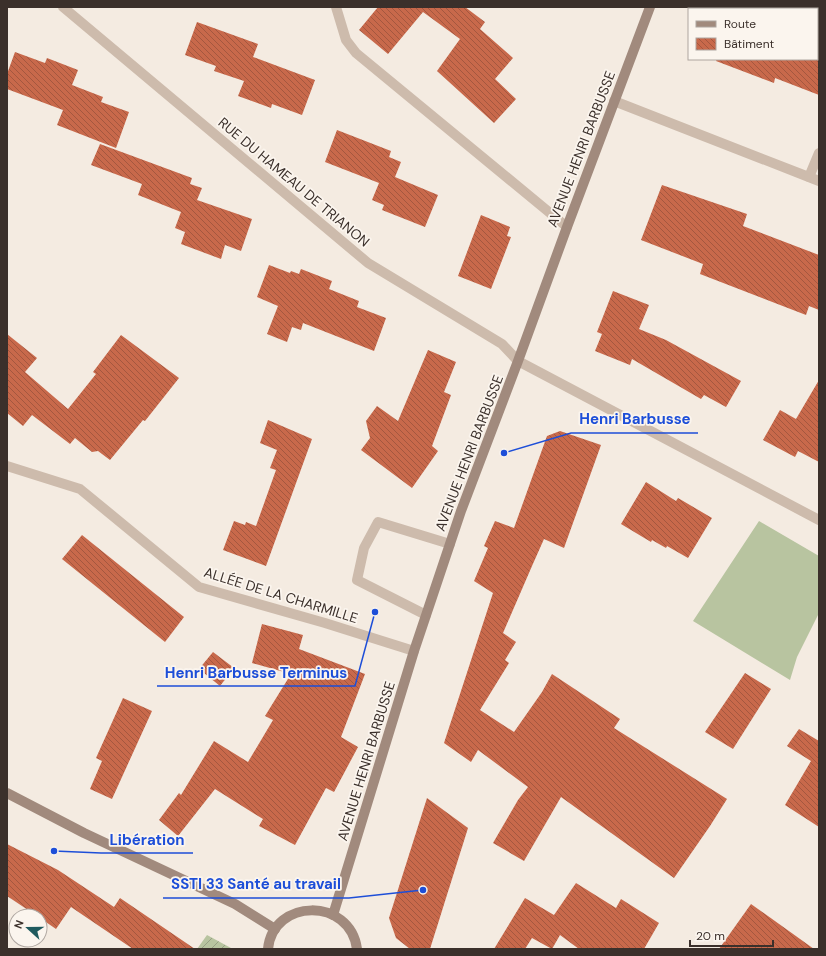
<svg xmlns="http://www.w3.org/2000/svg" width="826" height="956" viewBox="0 0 826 956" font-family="'DM Sans',sans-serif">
<defs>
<pattern id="garden-furrows" width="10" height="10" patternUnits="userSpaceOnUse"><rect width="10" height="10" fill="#b8c4a0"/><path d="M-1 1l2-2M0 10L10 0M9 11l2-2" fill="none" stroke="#97a083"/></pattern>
<pattern id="building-back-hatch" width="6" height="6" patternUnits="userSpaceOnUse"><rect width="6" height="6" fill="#c8694b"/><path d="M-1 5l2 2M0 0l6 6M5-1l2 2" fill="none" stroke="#a4573f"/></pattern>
</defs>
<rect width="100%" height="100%" fill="#f4ebe1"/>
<!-- grass -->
<path fill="#b8c4a0" d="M759,521l60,35v57l-22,44 -7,23 -97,-59z"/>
<!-- garden -->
<path fill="url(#garden-furrows)" d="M207,935l24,13v1h-34z"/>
<!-- building -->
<g fill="url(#building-back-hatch)">
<path d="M378,7h87l20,15 -5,7 33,29 -18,21 21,20 -22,24 -57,-52 23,-32 -37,-27 -35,42 -29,-24z"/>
<path d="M197,22l61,22 -5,13 62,23 -13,35 -30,-11 -1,4 -33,-12 6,-15 -30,-10 2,-5 -31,-11z"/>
<path d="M15,52l30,11 2,-5 31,12 -6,15 31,12 -2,5 28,10 -13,36 -59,-23 6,-15 -56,-21v-15z"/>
<path d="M717,59h102v36l-44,-17 -1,5 -58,-22z"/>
<path d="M337,130l54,21 -2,6 12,5 -6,15 43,18 -13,32 -43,-17 2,-5 -12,-5 7,-17 -54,-21z"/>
<path d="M100,144l92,34 -2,6 12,4 -5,12 55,19 -11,32 -16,-6 -4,14 -40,-15 4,-12 -10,-4 6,-16 -43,-17 4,-11 -51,-19z"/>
<path d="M662,185l85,29 -4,12 76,29v55l-10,-4 -3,9 -106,-41 3,-10 -62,-24z"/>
<path d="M481,215l29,12 -3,9 4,1 -20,52 -33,-13z"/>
<path d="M269,265l21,8 1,-2 8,3 2,-5 31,12 -3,8 30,12 -2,6 29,11 -12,33 -71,-28 -2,7 -9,-3 -5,15 -20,-8 11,-28 -21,-9z"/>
<path d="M613,291l36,14 -10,24 27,11 75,41 -15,26 -22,-12 -3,4 -69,-40 -2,6 -35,-14 7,-17 -5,-2z"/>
<path d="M7,334l30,24 -12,14 43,37 28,-35 -3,-2 28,-37 58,43 -34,43 -2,-1 -33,40 -12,-9 -6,1 -17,-14 -5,6 -38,-29 -9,11 -16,-13z"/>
<path d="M428,350l28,12 -12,30 7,3 -19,51 6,5 -26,37 -51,-38 9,-12 -4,-17 11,-15 21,15z"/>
<path d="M819,380v82l-21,-11 -3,6 -32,-17 17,-30 16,9z"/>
<path d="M268,420l44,19 -46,127 -43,-16 11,-29 11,4 1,-3 10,4 20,-56 -6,-2 7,-18 -17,-7z"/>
<path d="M560,431l41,14 -37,103 -20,-9 -12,27 -29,67 13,9 -11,18 4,3 -29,47 34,22 28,-40 10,-18 68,45 -6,9 113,71 -17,27 -36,52 -113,-81 -37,64 -31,-18 25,-43 10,-13 -50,-37 -7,12 -27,-19 49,-150 -19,-12 14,-33 -4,-2 11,-25 19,7 33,-92z"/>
<path d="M646,482l30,19 2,-3 34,20 -24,40 -21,-12 -1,2 -14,-8 -1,2 -30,-18z"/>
<path d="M82,535l102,82 -19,25 -103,-83z"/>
<path d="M262,624l41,11 -4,14 66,25 -24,63 17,10 -24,45 -8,-4 -31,57 -36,-19 4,-7 -48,-30 -37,47 -19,-16 20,-27 2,2 33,-54 34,21 25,-42 -8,-4 26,-42 -39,-11z"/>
<path d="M213,652l21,16 -14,18 -21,-17z"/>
<path d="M745,673l26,16 -38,60 -28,-17z"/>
<path d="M123,698l29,13 -40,88 -22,-10 12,-28 -6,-3z"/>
<path d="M799,729l20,12v86l-34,-22 26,-44 -24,-15z"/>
<path d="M427,798l41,30 -38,121h-20l-14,-11 -7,-20z"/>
<path d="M7,844l51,26 56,37 6,-9 75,51h-62l-62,-42 -15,22 -16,-11v-2h-3l-30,-20z"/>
<path d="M576,883l40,25 5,-9 38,24 -15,26h-65l-19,-14 -8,14 -20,-11 -7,11h-31l31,-51 29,17z"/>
<path d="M751,904l63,45h-95z"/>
</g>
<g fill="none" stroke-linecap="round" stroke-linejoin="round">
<!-- lane -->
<g stroke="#cdbbac" stroke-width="10">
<path d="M614,101l205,80"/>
<path d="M809,177l10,-24"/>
</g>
<!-- street -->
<g stroke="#cdbbac" stroke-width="10">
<path d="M63,7l305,256 134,81 16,17 301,159"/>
<path d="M336,7l10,33 10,13 211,174"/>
<path d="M7,466l73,23 119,98 126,36 89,28"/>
<path d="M426,615l-69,-35 7,-32 14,-26 72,22"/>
</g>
<!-- secondary -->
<g stroke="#a18a7d" stroke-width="10">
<path d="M7,793l77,40 151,71 40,25"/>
<path d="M333,915l81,-264 47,-140 57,-150 49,-134 83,-220"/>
<path d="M268,949c5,-51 82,-52 89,0"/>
</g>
</g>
<g text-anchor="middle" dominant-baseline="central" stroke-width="3.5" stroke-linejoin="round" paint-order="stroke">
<!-- street labels -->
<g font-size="14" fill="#3b302b" stroke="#fbf5ee">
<text transform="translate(581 149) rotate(-69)">AVENUE HENRI BARBUSSE</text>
<text transform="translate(294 182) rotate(40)">RUE DU HAMEAU DE TRIANON</text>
<text transform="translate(469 453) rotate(-69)">AVENUE HENRI BARBUSSE</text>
<text transform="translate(281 595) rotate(17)">ALLÉE DE LA CHARMILLE</text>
<text transform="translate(366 761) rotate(-73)">AVENUE HENRI BARBUSSE</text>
</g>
</g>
<!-- callouts -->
<path fill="none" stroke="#1d4ed8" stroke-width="1.5" d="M504 453L571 433H698M375 612L355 686H157M54 851L101 853H193M423 890L349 898H163"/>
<g fill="#1d4ed8" stroke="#fbf5ee" stroke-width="1.5">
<circle cx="504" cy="453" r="4"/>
<circle cx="375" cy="612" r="4"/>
<circle cx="54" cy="851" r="4"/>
<circle cx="423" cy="890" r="4"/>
</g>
<g font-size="15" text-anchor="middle" font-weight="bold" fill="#1d4ed8" stroke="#fbf5ee" stroke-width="3.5" stroke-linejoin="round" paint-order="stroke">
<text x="635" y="424">Henri Barbusse</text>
<text x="256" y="678">Henri Barbusse Terminus</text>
<text x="147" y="845">Libération</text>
<text x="256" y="889">SSTI 33 Santé au travail</text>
</g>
<!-- border -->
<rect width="826" height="956" fill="none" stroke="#3b302b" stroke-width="16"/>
<!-- legend -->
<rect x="688" y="8" width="130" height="52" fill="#fbf5ee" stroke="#aea6a0"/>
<rect x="696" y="21" width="20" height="6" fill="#a18a7d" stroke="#aea6a0"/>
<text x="724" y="28" font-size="12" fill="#3b302b">Route</text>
<rect x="696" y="38" width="20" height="12" fill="url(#building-back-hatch)" stroke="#aea6a0"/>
<text x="724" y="48" font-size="12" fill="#3b302b">Bâtiment</text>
<!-- north arrow -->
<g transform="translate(28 928) rotate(291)"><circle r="19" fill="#fbf5ee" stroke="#aea6a0"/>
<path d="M0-3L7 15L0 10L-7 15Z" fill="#1f5a5e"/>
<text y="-6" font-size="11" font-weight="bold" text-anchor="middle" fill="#3b302b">N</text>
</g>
<!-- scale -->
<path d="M690 940v6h83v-6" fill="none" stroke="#3b302b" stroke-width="2"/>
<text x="696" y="940" font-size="12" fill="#3b302b" stroke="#fbf5ee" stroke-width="3" paint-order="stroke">20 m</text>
</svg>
